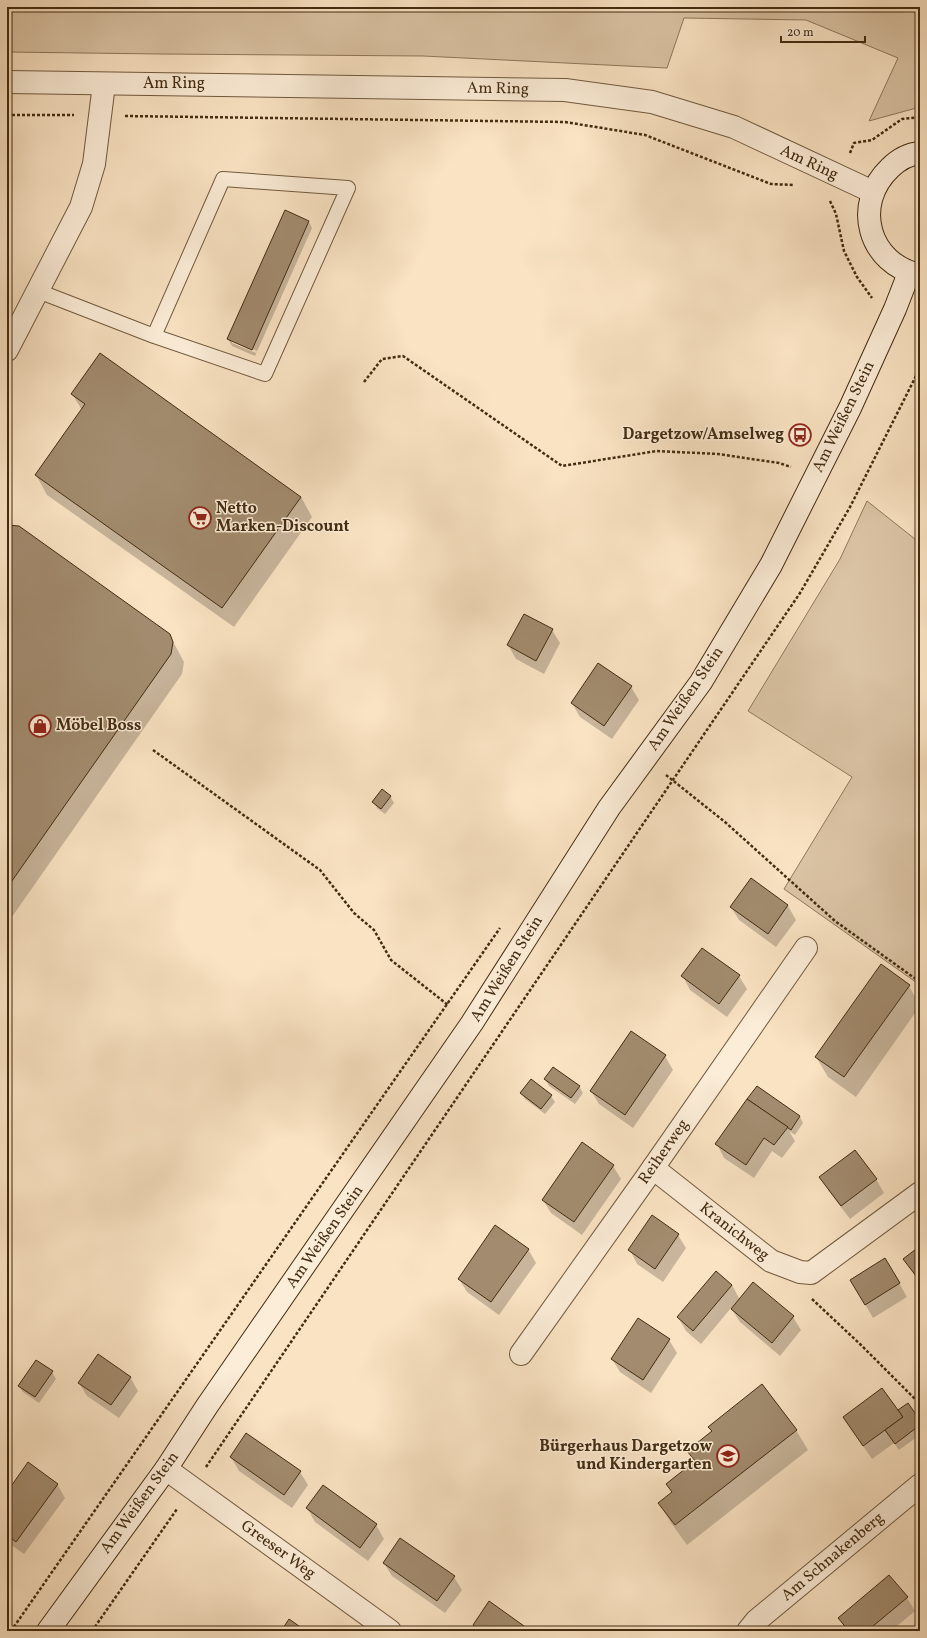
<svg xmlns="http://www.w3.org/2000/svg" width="927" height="1638" viewBox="0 0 927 1638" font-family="Vollkorn,serif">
<rect width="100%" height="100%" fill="#fae3c3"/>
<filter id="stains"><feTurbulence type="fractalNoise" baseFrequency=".005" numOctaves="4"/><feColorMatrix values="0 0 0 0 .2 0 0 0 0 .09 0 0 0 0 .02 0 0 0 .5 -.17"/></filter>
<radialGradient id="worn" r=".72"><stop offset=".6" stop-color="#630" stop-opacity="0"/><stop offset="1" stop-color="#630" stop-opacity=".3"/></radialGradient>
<!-- green -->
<g fill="#dbc4a5" stroke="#8f785b">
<path d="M7,7h913v100l-51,14 29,-63 -92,-38 -122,-2 -17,50 -244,-12 -262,-2 -154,-2z"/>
<path d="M867,501l53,42v442l-136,-96 68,-112 -104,-66 92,-152z"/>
</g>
<!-- shadow -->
<g fill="#0003" fill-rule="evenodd">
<path d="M309,222l3,6 -57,128 -23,-10 -4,-7zM232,341l25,10 -1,2 -24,-10z"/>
<path d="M72,394l229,103 11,20 -78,110 -187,-132 -11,-20 46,-65z"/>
<path d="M7,526l162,108 15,28 -2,12 -175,250z"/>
<path d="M552,630l8,13 -16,31 -28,-15 -8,-14z"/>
<path d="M631,687l8,13 -27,39 -32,-22 -8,-14z"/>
<path d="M390,796l4,7 -9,11 -8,-6 -3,-6z"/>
<path d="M751,879l37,27 8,14 -20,27 -37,-27 -8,-13z"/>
<path d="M683,976h56l8,13 -20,28 -37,-27z"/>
<path d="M909,986l11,20 -64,91 -28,-20 -12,-20z"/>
<path d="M665,1056l8,14 -40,58 -34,-24 -8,-13z"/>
<path d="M545,1079l34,7 4,7 -8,11 -26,-18z"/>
<path d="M757,1087l43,30 3,6 -8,12 -6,-4 6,10 -13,17 -10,-7 -18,27 -30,-20 -7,-14z"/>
<path d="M521,1093l30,3 4,6 -10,12 -20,-15z"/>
<path d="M613,1166l8,13 -39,56 -31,-22 -8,-13z"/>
<path d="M821,1177l55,2 8,14 -34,26 -22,-29z"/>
<path d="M652,1217l26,18 8,13 -23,34 -26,-18 -7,-14z"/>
<path d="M920,1248v35l-16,-23z"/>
<path d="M528,1249l8,14 -37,52 -32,-23 -8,-13z"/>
<path d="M851,1280l48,3 8,14 -34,21z"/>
<path d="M753,1284l40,33 8,13 -21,26 -40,-34 -9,-14 -30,36 -15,-13 -8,-14 54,-32 8,15z"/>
<path d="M669,1340l8,13 -26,40 -31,-21 -8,-13z"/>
<path d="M52,1372l4,7 -17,24 -16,-11 -4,-6z"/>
<path d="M130,1377l8,14 -19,27 -32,-22 -8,-13z"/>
<path d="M907,1405l13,17v13l-21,15 -5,-7 -22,16 -28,-41 54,-6z"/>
<path d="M709,1427l87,3 12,20 -121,95 -16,-22 -12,-20 13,-10 -5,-9 28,-22 -6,-11 23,-19z"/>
<path d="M231,1457l69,15 8,13 -16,23 -53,-37z"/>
<path d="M57,1484l8,14 -41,56 -17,-12v-48z"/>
<path d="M323,1487l53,38 8,14 -16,22 -53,-39 -8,-14z"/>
<path d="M384,1563l70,14 8,13 -17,23 -53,-37z"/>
<path d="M889,1576l18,22 8,13 -24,20h-44l-8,-13z"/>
<path d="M474,1625l55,6h-52z"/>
<path d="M912,1628l2,3h-5z"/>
</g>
<!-- building -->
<g fill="#a28b6e" stroke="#432c11">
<path d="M285,210l24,11 -57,129 -25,-11z"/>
<path d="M100,353l201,144 -79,111 -187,-133 50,-71 -14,-10z"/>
<path d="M7,525l12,1 151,108 3,8 -2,12 -164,234z"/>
<path d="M524,614l29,15 -17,32 -29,-16z"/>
<path d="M598,663l34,23 -28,40 -33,-23z"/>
<path d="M382,789l9,7 -10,13 -9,-7z"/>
<path d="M751,878l37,27 -20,29 -38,-27z"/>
<path d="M702,948l38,27 -21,29 -38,-28z"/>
<path d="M881,964l29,21 -66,92 -29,-20z"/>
<path d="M631,1031l35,24 -41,60 -35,-24z"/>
<path d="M553,1067l27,19 -9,12 -27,-19z"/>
<path d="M531,1079l21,16 -11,14 -21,-16z"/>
<path d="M757,1086l43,30 -9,14 -44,-31z"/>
<path d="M747,1099l41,28 -14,18 -10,-7 -18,27 -31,-21z"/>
<path d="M582,1142l32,23 -40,57 -32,-22z"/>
<path d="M855,1150l22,29 -36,27 -22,-29z"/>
<path d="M652,1215l27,19 -24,35 -27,-19z"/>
<path d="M495,1225l34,24 -38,53 -33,-23z"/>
<path d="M920,1246v35l-17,-22z"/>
<path d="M885,1258l15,25 -35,22 -15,-25z"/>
<path d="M716,1271l16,14 -39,46 -16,-14z"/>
<path d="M753,1282l41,34 -22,27 -41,-34z"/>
<path d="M638,1318l32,21 -27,41 -32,-21z"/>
<path d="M98,1354l33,23 -20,28 -33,-22z"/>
<path d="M36,1360l17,11 -18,26 -17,-11z"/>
<path d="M762,1384l35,46 -122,95 -17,-22 14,-11 -6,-8 29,-23 -8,-10 25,-20 -4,-4z"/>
<path d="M882,1388l21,29 -40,29 -20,-29z"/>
<path d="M908,1403l12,17v5l-25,19 -10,-14 18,-13 -5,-7z"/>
<path d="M246,1433l55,38 -17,24 -54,-38z"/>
<path d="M28,1462l30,22 -42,58 -9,-7v-43z"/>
<path d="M323,1485l54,39 -17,24 -54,-40z"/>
<path d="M400,1538l55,38 -18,25 -54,-38z"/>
<path d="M889,1575l19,22 -41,34h-18l-11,-13z"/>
<path d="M489,1601l42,30h-50l-8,-6z"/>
<path d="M289,1619l17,12h-25z"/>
</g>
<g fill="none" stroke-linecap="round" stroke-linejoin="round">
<!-- lane casing -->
<g stroke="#715a3e" stroke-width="16">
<path id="lane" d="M38,291l116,45 69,-157 125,9 -83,186 -111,-38"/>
</g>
<!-- street casing -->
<g stroke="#715a3e" stroke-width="24">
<g id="street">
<path d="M7,82l558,8 87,12 82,25 139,65"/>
<path d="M7,350l74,-143 13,-43 10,-80"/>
<path d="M653,1168l118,93 29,11 11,1 109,-80"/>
<path d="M521,1354l125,-176 160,-230"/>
<path d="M166,1469l224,162"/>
<path d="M748,1631l8,-10 164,-136"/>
</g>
</g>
<!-- secondary casing -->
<g stroke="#432c11" stroke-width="24">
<g id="secondary">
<path d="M920,153c-11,1 -22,7 -30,15 -38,36 -22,96 30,107"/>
<path d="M48,1631l118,-162 41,-63 265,-383 137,-215 92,-126 70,-117 79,-157 45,-99 14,-36"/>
</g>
</g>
<!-- path -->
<g stroke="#432c11" stroke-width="2.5" stroke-dasharray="3 2" stroke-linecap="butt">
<path d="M7,115h67"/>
<path d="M125,116l440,6 80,13 126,49 23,1"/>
<path d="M850,153l4,-10 18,-3 30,-21 18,-2"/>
<path d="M830,201l6,13 8,37 13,26 15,21"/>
<path d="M364,382l18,-23 21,-3 159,110 95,-15 61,3 61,9 12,4"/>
<path d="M153,750l167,120 34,43 20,17 17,30 57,45"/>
<path d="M666,775l59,47 110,99 85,61"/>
<path d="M812,1299l49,46 59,59"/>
<path d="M206,1467l594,-874 50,-86 70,-139"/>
<path d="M11,1631l489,-703"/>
<path d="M92,1631l85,-122"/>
</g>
<!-- lane -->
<use href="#lane" stroke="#fcedd8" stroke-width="14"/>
<!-- street -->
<use href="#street" stroke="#fcedd8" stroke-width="22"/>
<!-- secondary -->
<use href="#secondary" stroke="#fcedd8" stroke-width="22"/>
</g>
<!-- icons -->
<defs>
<g id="bus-ring" transform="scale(1.15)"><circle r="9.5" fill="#fcedd8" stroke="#8f2418" stroke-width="1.5"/><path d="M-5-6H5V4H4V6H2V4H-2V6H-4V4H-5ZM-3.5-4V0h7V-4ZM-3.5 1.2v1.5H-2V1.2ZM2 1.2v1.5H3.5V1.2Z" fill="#8f2418"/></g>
<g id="supermarket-ring" transform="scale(1.15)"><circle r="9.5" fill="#fcedd8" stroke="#8f2418" stroke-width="1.5"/><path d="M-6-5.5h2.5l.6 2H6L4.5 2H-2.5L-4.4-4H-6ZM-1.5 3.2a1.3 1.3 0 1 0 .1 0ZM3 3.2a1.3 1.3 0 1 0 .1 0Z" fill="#8f2418"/></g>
<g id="shop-ring" transform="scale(1.15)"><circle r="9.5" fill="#fcedd8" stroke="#8f2418" stroke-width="1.5"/><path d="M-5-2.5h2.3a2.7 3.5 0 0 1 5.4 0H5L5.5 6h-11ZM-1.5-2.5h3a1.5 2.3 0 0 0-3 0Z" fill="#8f2418"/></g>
<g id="school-ring" transform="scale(1.15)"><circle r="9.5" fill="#fcedd8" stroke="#8f2418" stroke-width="1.5"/><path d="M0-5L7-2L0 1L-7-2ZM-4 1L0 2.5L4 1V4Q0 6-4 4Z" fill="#8f2418"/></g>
</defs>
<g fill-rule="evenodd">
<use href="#bus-ring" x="800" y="435"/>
<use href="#supermarket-ring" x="200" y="518"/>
<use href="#shop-ring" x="40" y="726"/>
<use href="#school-ring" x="728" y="1456"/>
</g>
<g text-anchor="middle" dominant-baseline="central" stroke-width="3" stroke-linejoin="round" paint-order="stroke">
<!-- street labels -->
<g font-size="16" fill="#432c11" stroke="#fcedd8">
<text x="174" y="84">Am Ring</text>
<text transform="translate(498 89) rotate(1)">Am Ring</text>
<text transform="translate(809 163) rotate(25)">Am Ring</text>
<text transform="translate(844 417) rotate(-64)">Am Weißen Stein</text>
<text transform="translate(686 699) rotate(-56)">Am Weißen Stein</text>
<text transform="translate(507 969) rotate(-58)">Am Weißen Stein</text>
<text transform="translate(664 1152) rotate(-55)">Reiherweg</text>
<text transform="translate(734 1232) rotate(38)">Kranichweg</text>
<text transform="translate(325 1237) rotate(-55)">Am Weißen Stein</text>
<text transform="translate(140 1503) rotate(-54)">Am Weißen Stein</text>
<text transform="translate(278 1550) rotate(36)">Greeser Weg</text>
<text transform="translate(833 1557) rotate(-40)">Am Schnakenberg</text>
</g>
<!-- poi labels -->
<g font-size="16" font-weight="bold" fill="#432c11" stroke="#fcedd8" text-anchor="end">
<text x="784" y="435">Dargetzow/Amselweg</text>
<text x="216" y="509" text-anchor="start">Netto<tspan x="216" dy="18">Marken-Discount</tspan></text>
<text x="56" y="726" text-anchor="start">Möbel Boss</text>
<text x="712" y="1447">Bürgerhaus Dargetzow<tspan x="712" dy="18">und Kindergarten</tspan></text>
</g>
</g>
<!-- margin -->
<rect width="927" height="1638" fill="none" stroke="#fae3c3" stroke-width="24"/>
<rect x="8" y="8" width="911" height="1622" fill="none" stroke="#432c11" stroke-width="2"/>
<rect x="12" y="12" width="903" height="1614" fill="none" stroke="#432c11"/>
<!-- scale -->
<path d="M781 36v6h84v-6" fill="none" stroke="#432c11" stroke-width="2"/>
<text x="787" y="36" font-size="12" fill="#432c11" stroke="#fcedd8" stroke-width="3" paint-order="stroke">20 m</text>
<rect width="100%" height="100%" filter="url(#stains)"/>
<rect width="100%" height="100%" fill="url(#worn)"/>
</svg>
